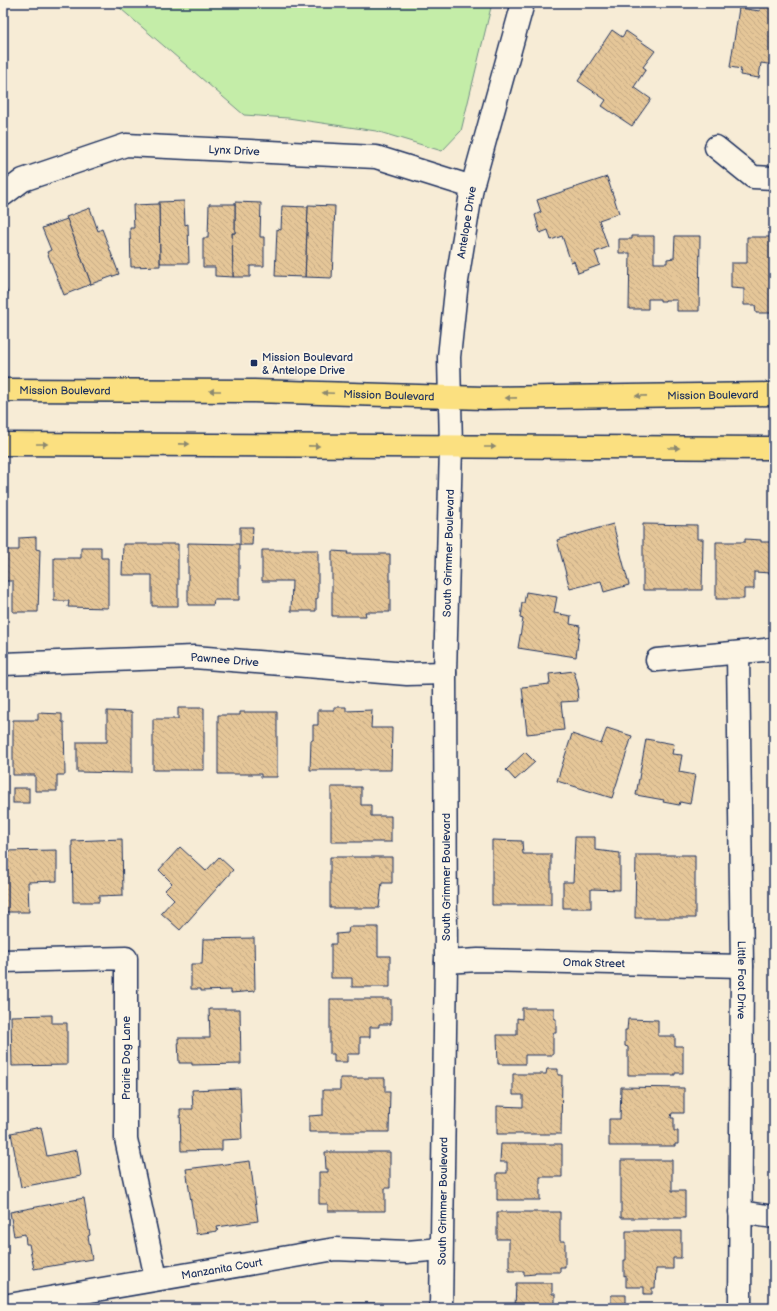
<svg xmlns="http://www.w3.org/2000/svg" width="777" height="1311" viewBox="0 0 777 1311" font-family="'Balsamiq Sans',sans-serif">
<defs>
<pattern id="building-back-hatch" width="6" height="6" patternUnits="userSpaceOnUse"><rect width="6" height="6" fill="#e5c698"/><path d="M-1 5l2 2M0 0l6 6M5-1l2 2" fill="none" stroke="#c4aa85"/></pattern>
</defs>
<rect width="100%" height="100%" fill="#f7ecd6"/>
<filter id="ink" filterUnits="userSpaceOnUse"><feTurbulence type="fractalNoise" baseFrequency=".025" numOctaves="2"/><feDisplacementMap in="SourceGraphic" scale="8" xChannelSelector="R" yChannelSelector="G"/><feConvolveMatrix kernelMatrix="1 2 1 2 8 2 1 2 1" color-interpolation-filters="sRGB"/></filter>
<g filter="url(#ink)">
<!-- grass -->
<path fill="#c4eda8" stroke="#708e83" d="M114,3h378l-31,128 -19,20 -66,-20 -88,-13 -44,-3z"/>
<!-- building -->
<g fill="url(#building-back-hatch)" stroke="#1b2f5e">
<path d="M761,4l13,1v60l-13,-2 -2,15 -19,-3 1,-6 -11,-2 9,-59 21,3z"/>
<path d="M612,30l10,7 4,-6 29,20 -12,16 3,2 -12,18 17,12 -19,27 -30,-20 4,-6 -28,-19z"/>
<path d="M607,177l12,36 -20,7 9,27 -13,5 5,13 -22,8 -4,-12 -3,1 -9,-26 -11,4 -3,-10 -8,3 -5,-18 6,-3 -4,-12z"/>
<path d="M184,201l1,24 3,-1 1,39h-29l-1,-61z"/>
<path d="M235,202l26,1 -1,34h4v29h-14v11h-17l-1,-44h3z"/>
<path d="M159,204l1,62 -29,1 -1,-39h4l-1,-23z"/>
<path d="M209,204h26v29h-3l1,44 -18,-1v-9h-12v-29h5z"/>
<path d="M308,205l27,1 -3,72 -27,-1z"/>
<path d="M282,206l26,1 -3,70 -30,-1 2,-47 4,1z"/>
<path d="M90,208l8,23 4,-2 17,45 -28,10 -25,-67z"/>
<path d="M67,219l24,65 -27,11 -17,-43 4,-2 -9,-22z"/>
<path d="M632,236h22v27h13v-4l7,-1 1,-22h25l-1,75h-22v-11h-12v1h-5v-2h-12v10h-19l1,-56h-11v-14h13z"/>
<path d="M747,237h27v76h-18l-1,-8h-11v-16l-13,-1v-25h16z"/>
<path d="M3,283l5,11 -5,3z"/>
<path d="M613,524l16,61 -25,7 -3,-11 -31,8 -13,-49z"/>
<path d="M643,524l54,1v14h6l-1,51h-59z"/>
<path d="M240,527h13l-1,18h-12z"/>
<path d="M36,537v12l4,1 -2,62h-25v-31h-10v-31h16v-12z"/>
<path d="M745,539l16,1v2h10v31l-17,-1v17h-10v10h-28v-57h29z"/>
<path d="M188,543l51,1v56h-25l-1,5h-25z"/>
<path d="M123,544h55v62h-26v-31h-30z"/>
<path d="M81,547h20v11h7v50l-40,-1 1,-6h-15v-43h27z"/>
<path d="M262,550h56v48l-2,1v12h-25l1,-30h-30z"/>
<path d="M332,551l16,1 -1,2h43v58h-25l1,4h-34z"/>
<path d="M526,592l31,5 -3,16 17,3 -1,8 10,2 -4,31 -58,-9 5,-29 -3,-1 2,-15h2z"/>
<path d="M574,671l5,19h-2l1,11 -17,1 3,28 -37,4 -5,-47 28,-3 -1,-10z"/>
<path d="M334,707h12v4l26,-1 -1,18h21l-1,42h-81l1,-30h2v-15h5v-15h16z"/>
<path d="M178,708h26v62h-51v-51h25z"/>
<path d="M107,711l25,1v61l-55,-1v-30h30z"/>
<path d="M240,712h37v65h-16v-3h-43v-59h22z"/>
<path d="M38,713l24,1v8h2l1,53h-8v16h-22v-16h-22v-55h25z"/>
<path d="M607,728l25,8 -20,62 -55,-17 15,-47 29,10z"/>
<path d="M646,739l28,5 -2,10 10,1 -3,17 16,3 -5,29 -10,-2 -1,3 -16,-3 1,-2 -28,-5z"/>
<path d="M525,752l10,10 -20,18 -9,-10z"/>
<path d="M331,787h30v18h10v11h20v26h-60z"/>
<rect x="13" y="788" width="16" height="15"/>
<path d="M575,837h20v13l25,3v37l-29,-1v19h-28v-26h10z"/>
<path d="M122,839l1,56 -24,1v6h-26l-1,-61z"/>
<path d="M492,840l30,1 1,13h28v51h-59z"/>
<path d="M180,847l26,24 13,-14 14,13 -53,60 -19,-17 13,-14 -9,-9 7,-7 -13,-13z"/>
<path d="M57,850v31l-29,1 1,30h-26v-61z"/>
<path d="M636,855h59v63h-60z"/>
<path d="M330,857h62v26h-10l-3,25h-49z"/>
<path d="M349,927h29v29h12v31h-38v-9h-21v-34h5v-10l12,-1z"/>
<path d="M254,938l1,53 -24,2v-3l-30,1v-2h-10v-25h11l1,-25z"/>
<path d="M330,999h61v25h-12v3h-9v10h-10v17h-13v8h-13v-8h-4z"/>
<path d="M522,1008h32v10l2,1v14h-3v22h-28v9h-27l-1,-29h20v-17l5,1z"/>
<path d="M209,1009h31l1,55 -49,1v-2h-13l-1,-25h32z"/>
<path d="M52,1015v8h15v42l-55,1 -1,-50z"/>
<path d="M628,1019l30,1v16h17v10h8v27h-8v2h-47v-28l-3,-1v-16h2z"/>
<path d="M547,1069h11v6h4l-1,59h-64v-28l26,1v-12h-10v-21h33z"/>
<path d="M340,1078h45v14h5l-1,40h-80v-16l14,-1v-25h17z"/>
<path d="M621,1087l63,1v25h-12l-1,5h3v13h4v13h-3v2h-66v-27h11z"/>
<path d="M240,1088l2,51 -20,1v10l-41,1 -1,-42h13l-1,-19z"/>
<path d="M41,1127l6,29 30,-6 4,26 -60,11 -10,-54z"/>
<path d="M501,1144h61v33h-22v23h-43v-27h10v-11h-7z"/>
<path d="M325,1152h65v36h-5v23h-57v-7h-9v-32h9v-3h-2z"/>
<path d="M621,1160h51v31h13v27h-64z"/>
<path d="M250,1161l8,60 -41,6 1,4 -22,3 -10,-65z"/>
<path d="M84,1198l6,37 -2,1 4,23 -58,10 -5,-25h-3l-1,-10 -11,2 -4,-24z"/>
<path d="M497,1212h63v29h5v26h-5v5h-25v2l-11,1v-4h-15v-32h-12z"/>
<path d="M626,1231h55v27h-8v11h-17l-1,19h-3v6h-8v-7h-18v-12l-2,1v-16h2z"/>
<path d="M516,1283h36v11h3v12h8v2h-48z"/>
<path d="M611,1295h15v8l-15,1z"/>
<rect x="337" y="1303" width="44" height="5"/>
<rect x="619" y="1305" width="61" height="3"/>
</g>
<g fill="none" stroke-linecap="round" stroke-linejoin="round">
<!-- minor casing -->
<g stroke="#1b2f5e" stroke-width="25">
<g id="minor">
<path d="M716,147l37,30 21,1"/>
<path id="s1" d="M3,195l20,-15 103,-35 250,12 96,30"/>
<path id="s2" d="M738,653l4,313 -2,342"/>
<path d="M657,660l117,-11"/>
<path id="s3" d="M3,664l191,-7 213,17 38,-1"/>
<path d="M3,961l123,-3v181l30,139"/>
<path id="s4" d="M446,962l32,-2 264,6"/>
<path d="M740,1212l34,5"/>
<path id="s5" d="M3,1306l332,-57 72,3 34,-3"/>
<path id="s6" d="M441,1308l5,-346 -1,-289 6,-226 -2,-90 8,-76 15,-94 51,-184"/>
</g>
</g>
<!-- major casing -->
<g stroke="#1b2f5e" stroke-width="25">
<g id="major">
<path id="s7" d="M3,390l251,1 230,7 290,-4"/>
<path d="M3,444l771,4"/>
</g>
</g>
<!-- minor -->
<use href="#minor" stroke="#fcf5e5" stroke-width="22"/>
<!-- major -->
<use href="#major" stroke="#fbe080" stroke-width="22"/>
</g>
<!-- one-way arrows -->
<defs><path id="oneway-solid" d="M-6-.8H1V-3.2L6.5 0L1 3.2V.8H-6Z"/></defs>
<g fill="#8b886f">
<use href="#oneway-solid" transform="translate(215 391) rotate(-180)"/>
<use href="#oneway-solid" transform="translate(328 393) rotate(-178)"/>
<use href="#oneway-solid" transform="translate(641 396) rotate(179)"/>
<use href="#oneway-solid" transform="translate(511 398) rotate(179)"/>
<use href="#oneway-solid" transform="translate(42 444)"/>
<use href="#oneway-solid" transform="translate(184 444) rotate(1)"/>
<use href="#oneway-solid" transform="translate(314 446) rotate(1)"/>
<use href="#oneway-solid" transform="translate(490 447)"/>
<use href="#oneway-solid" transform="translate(674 448)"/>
</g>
</g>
<!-- markers -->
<rect fill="#1b2f5e" stroke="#fcf5e5" stroke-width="1.5" x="250" y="359" width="8" height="8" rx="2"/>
<g text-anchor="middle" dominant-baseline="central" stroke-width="4" stroke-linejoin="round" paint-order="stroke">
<!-- street labels -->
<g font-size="11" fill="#1b2f5e" stroke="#fcf5e5">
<text stroke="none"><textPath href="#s1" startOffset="242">Lynx Drive</textPath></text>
<text stroke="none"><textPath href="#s6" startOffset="1087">Antelope Drive</textPath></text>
<text stroke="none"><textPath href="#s7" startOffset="62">Mission Boulevard</textPath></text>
<text stroke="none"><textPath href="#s7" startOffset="710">Mission Boulevard</textPath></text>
<text stroke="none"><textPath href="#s7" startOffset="386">Mission Boulevard</textPath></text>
<text stroke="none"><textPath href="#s6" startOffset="755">South Grimmer Boulevard</textPath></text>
<text stroke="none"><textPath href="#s3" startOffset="222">Pawnee Drive</textPath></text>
<text transform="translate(446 877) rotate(-90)">South Grimmer Boulevard</text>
<text stroke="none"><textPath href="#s4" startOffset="148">Omak Street</textPath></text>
<text stroke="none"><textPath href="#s2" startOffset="327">Little Foot Drive</textPath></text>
<text transform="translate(126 1058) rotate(-90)">Prairie Dog Lane</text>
<text stroke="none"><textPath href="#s6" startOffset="107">South Grimmer Boulevard</textPath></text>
<text stroke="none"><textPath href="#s5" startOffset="222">Manzanita Court</textPath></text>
</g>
<!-- poi labels -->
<g font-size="11" fill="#1b2f5e" stroke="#fcf5e5" text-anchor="start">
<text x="262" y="357">Mission Boulevard<tspan x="262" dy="13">&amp; Antelope Drive</tspan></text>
</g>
</g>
<!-- margin -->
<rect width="777" height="1311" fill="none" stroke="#fcf5e5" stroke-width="16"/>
<rect x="8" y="8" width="761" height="1295" fill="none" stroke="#1b2f5e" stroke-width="1.5" filter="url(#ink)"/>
</svg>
